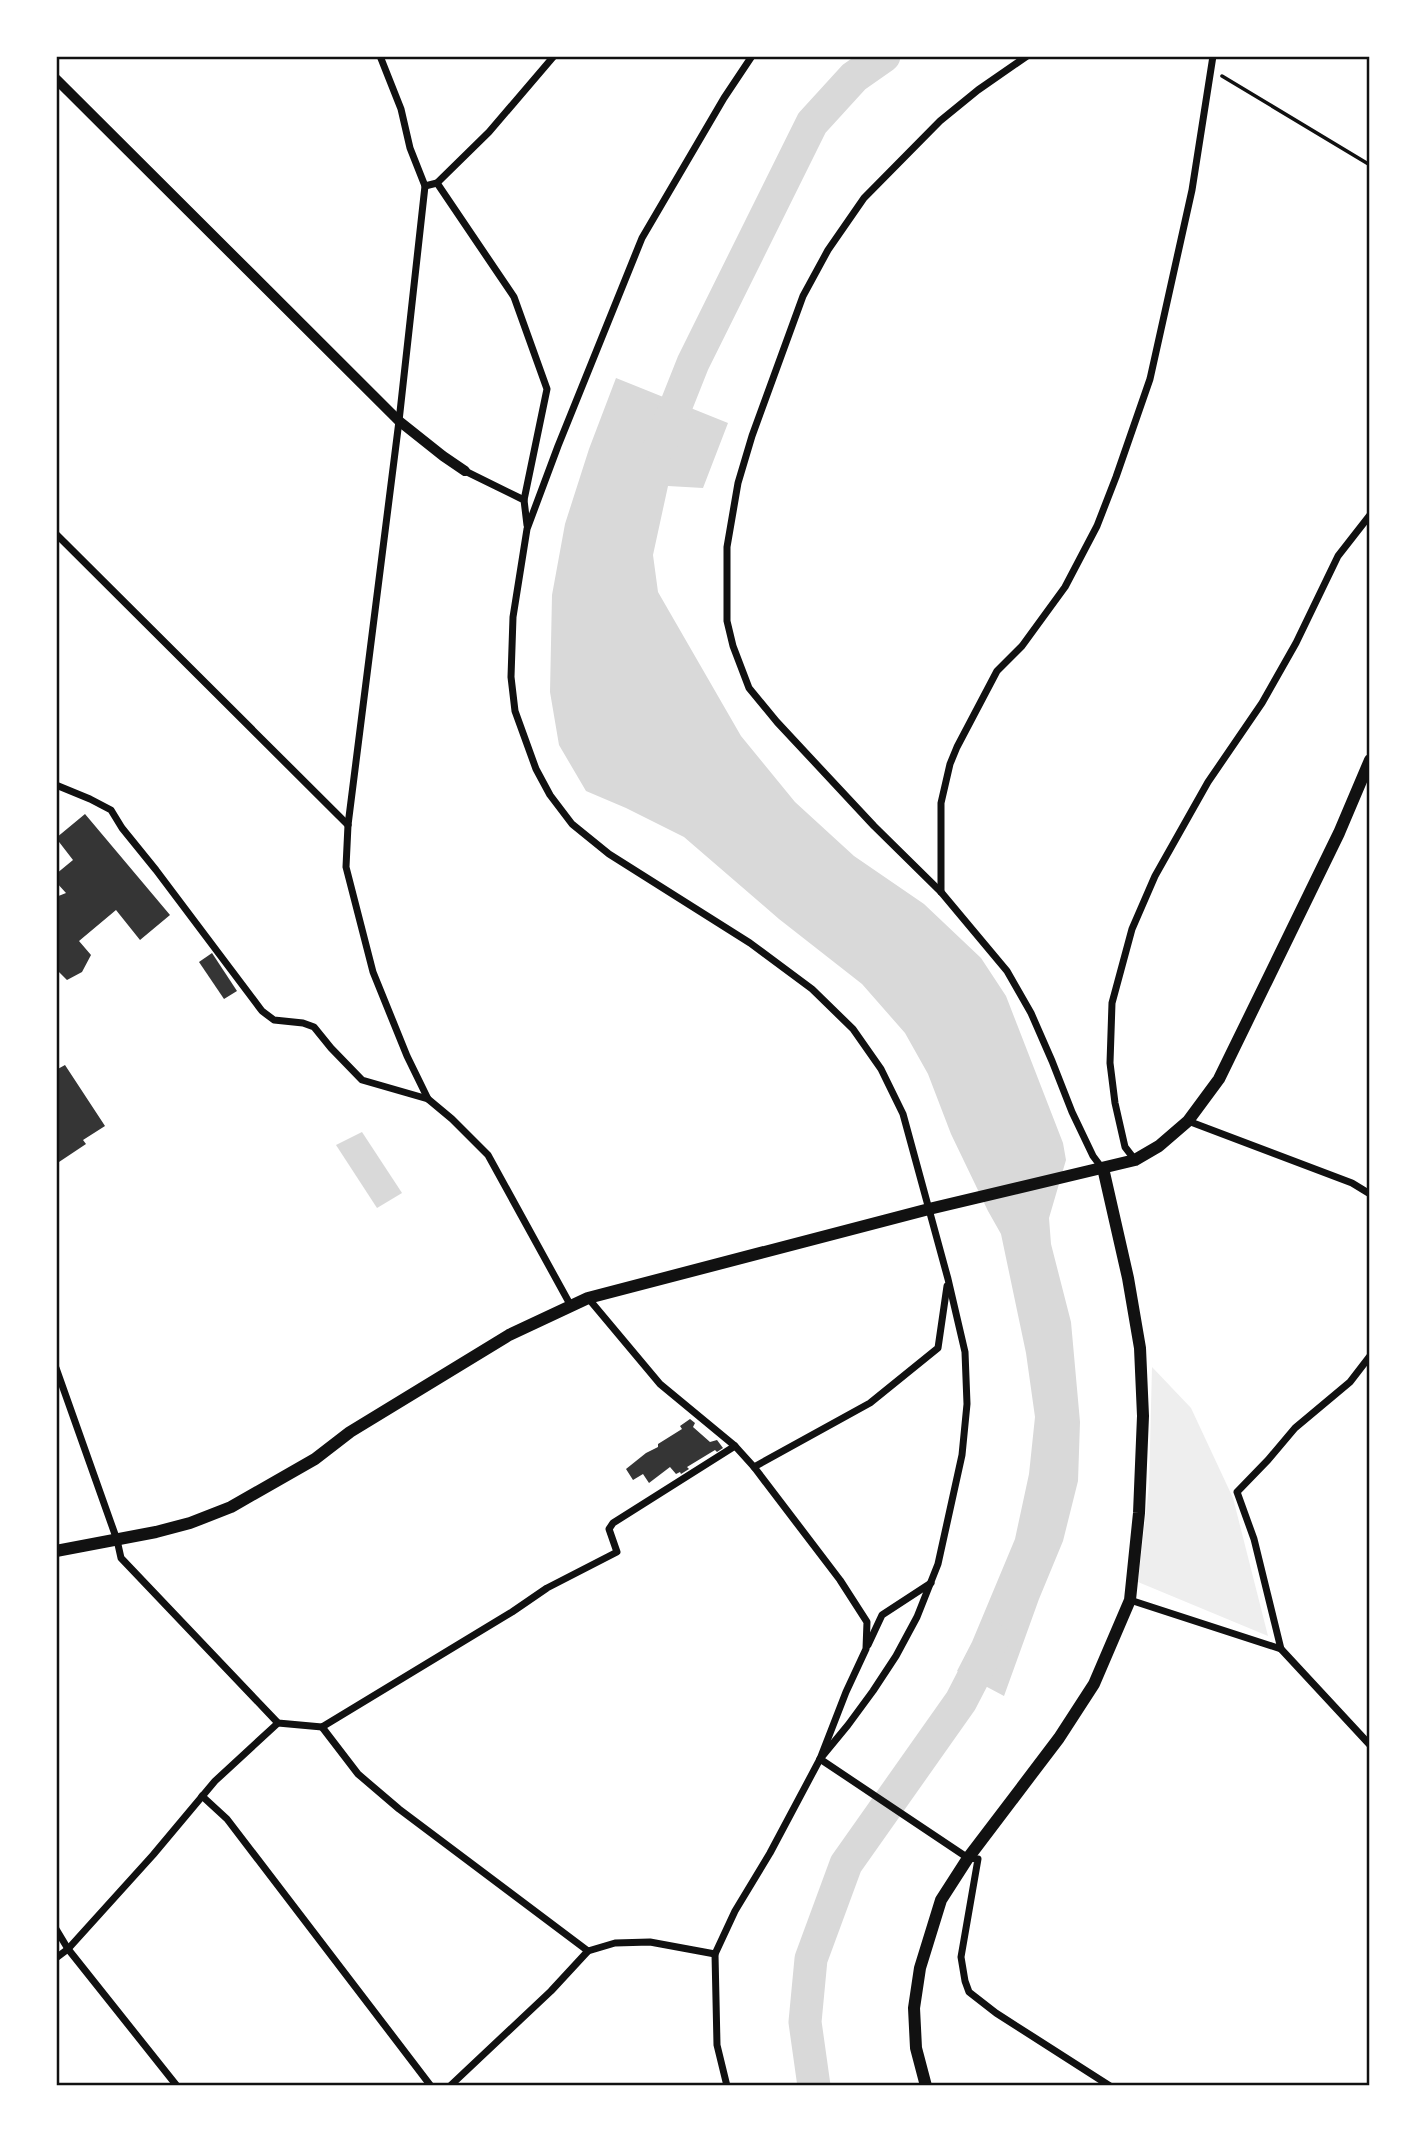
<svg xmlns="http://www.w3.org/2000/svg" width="1426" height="2142" viewBox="0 0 1426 2142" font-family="Karla,sans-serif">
<rect width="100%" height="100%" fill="#fff"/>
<!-- green -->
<path fill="#eee" d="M1152,1367l39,41 42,90 35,138 -130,-54 11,-96z"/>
<!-- water -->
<g fill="#d9d9d9">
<path d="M616,378l112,45 -25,65 -35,-2 -15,69 5,37 83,144 54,66 59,54 70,48 57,54 25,38 57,147 3,17 -17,58 2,26 20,78 9,100 -2,59 -15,60 -24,58 -35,97 -47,-25 15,-29 43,-103 14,-65 6,-57 -9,-64 -25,-119 -13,-23 -37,-77 -23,-60 -23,-41 -43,-49 -83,-65 -95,-82 -58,-29 -40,-17 -27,-46 -9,-53 2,-97 13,-71 24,-75z"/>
<path d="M362,1132l40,61 -25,15 -41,-63z"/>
</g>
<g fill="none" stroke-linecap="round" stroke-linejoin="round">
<!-- river -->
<g stroke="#d9d9d9" stroke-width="33">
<path d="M660,446l33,-83 119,-240 42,-46 30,-21"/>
<path d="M814,2086l-9,-64 6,-63 35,-95 115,-163 32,-62"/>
</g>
</g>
<!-- building -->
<g fill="#353535">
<path d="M85,814l85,101 -30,25 -24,-30 -37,31 12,14 -9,17 -15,8 -11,-11v-72l10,-4 -10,-11v-8l17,-14 -17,-22z"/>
<path d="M212,953l25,38 -13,8 -25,-37z"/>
<path d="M65,1065l40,61 -22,14 3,4 -30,20v-94z"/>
<path d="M690,1419l5,4 -2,4 17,15 7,-2 6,8 -6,4 -2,-2 -28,17 2,2 -8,5 -1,-2 -4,2 -6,-7 -21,16 -6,-9 -10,6 -7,-11 20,-16 12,-6v-3l24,-15 -2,-3z"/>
</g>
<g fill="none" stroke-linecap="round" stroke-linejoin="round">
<!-- path -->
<path stroke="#111" stroke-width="3.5" d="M1222,76l148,89"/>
<!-- minor -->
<g stroke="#111" stroke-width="7">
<path d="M380,56l21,53 9,39 15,38 -26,235 -51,404 -2,42 27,105 34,84 21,43"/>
<path d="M752,56l-28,42 -82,140 -84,208 -31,83 -14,88 -2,60 4,34 21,58 14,26 22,29 37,30 141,89 62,46 41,40 28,40 22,45 45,165 17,73 2,52 -5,51 -24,109 -21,53 -21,39 -23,35 -25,34 -28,34"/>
<path d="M1027,56l-49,34 -38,31 -76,77 -36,52 -25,46 -51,140 -14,47 -11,64v74l6,25 16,42 28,34 97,104 67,66 66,79 24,42 21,48 20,51 21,44 9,12"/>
<path d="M437,183l77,114 33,92 -23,111"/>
<path d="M425,186l12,-3 52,-51 65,-76"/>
<path d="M465,471l59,29 3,25"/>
<path d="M56,534l292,291"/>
<path d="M56,785l34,14 21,11 11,18 34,42 106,141 12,9 29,3 11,4 17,21 31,32 66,19 24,20 36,36 83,151"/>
<path d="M941,892v-89l9,-39 7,-17 40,-76 25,-25 43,-59 32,-61 19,-49 34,-98 42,-189 21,-134"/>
<path d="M1188,1121l164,62 18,11"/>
<path d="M1135,1160l-10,-13 -10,-44 -5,-40 2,-60 20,-74 23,-53 53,-94 54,-79 34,-60 42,-87 32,-41"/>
<path d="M588,1298l72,86 75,62 19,21 86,113 27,42 -1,27 -20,43 -26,67 -50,94 -35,58 -20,43 2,91 10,41"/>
<path d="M56,1368l61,172 4,18 157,165 44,4 190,-115 35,-24 70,-36 -8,-23 4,-6 122,-77"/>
<path d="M754,1467l116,-64 68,-55 9,-62"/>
<path d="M1130,1600l151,49 89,96"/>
<path d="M868,1645l14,-30 49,-32"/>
<path d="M1281,1649l-27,-110 -17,-47 31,-32 27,-32 55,-46 20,-26"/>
<path d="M322,1727l36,47 41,35 189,142"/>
<path d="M820,1759l148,99 10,1 -17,98 4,24 4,11 27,21 114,73"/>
<path d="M202,1796l25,23 204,267"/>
<path d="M56,1929l12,20 109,137"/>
<path d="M56,1958l12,-9 85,-94 62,-74 63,-58"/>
<path d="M450,2086l101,-95 37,-40 27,-8 35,-1 65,12"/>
</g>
<!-- tertiary -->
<path stroke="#111" stroke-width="10" d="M56,79l343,342 44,35 22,15"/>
<!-- secondary -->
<g stroke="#111" stroke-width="12">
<path d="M56,1551l100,-19 34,-9 41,-16 84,-48 35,-27 159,-97 79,-37 341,-89 206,-49 24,-14 29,-25 31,-42 120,-246 31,-73"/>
<path d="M926,2086l-10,-38 -2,-40 6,-40 21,-68 27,-42 91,-120 35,-54 36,-84 9,-87 4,-97 -3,-68 -12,-70 -25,-110"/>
</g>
</g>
<!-- border -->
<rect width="1426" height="2142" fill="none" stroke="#ffffff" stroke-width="116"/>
<rect x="58" y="58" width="1310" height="2026" fill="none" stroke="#111" stroke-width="2.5"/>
</svg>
